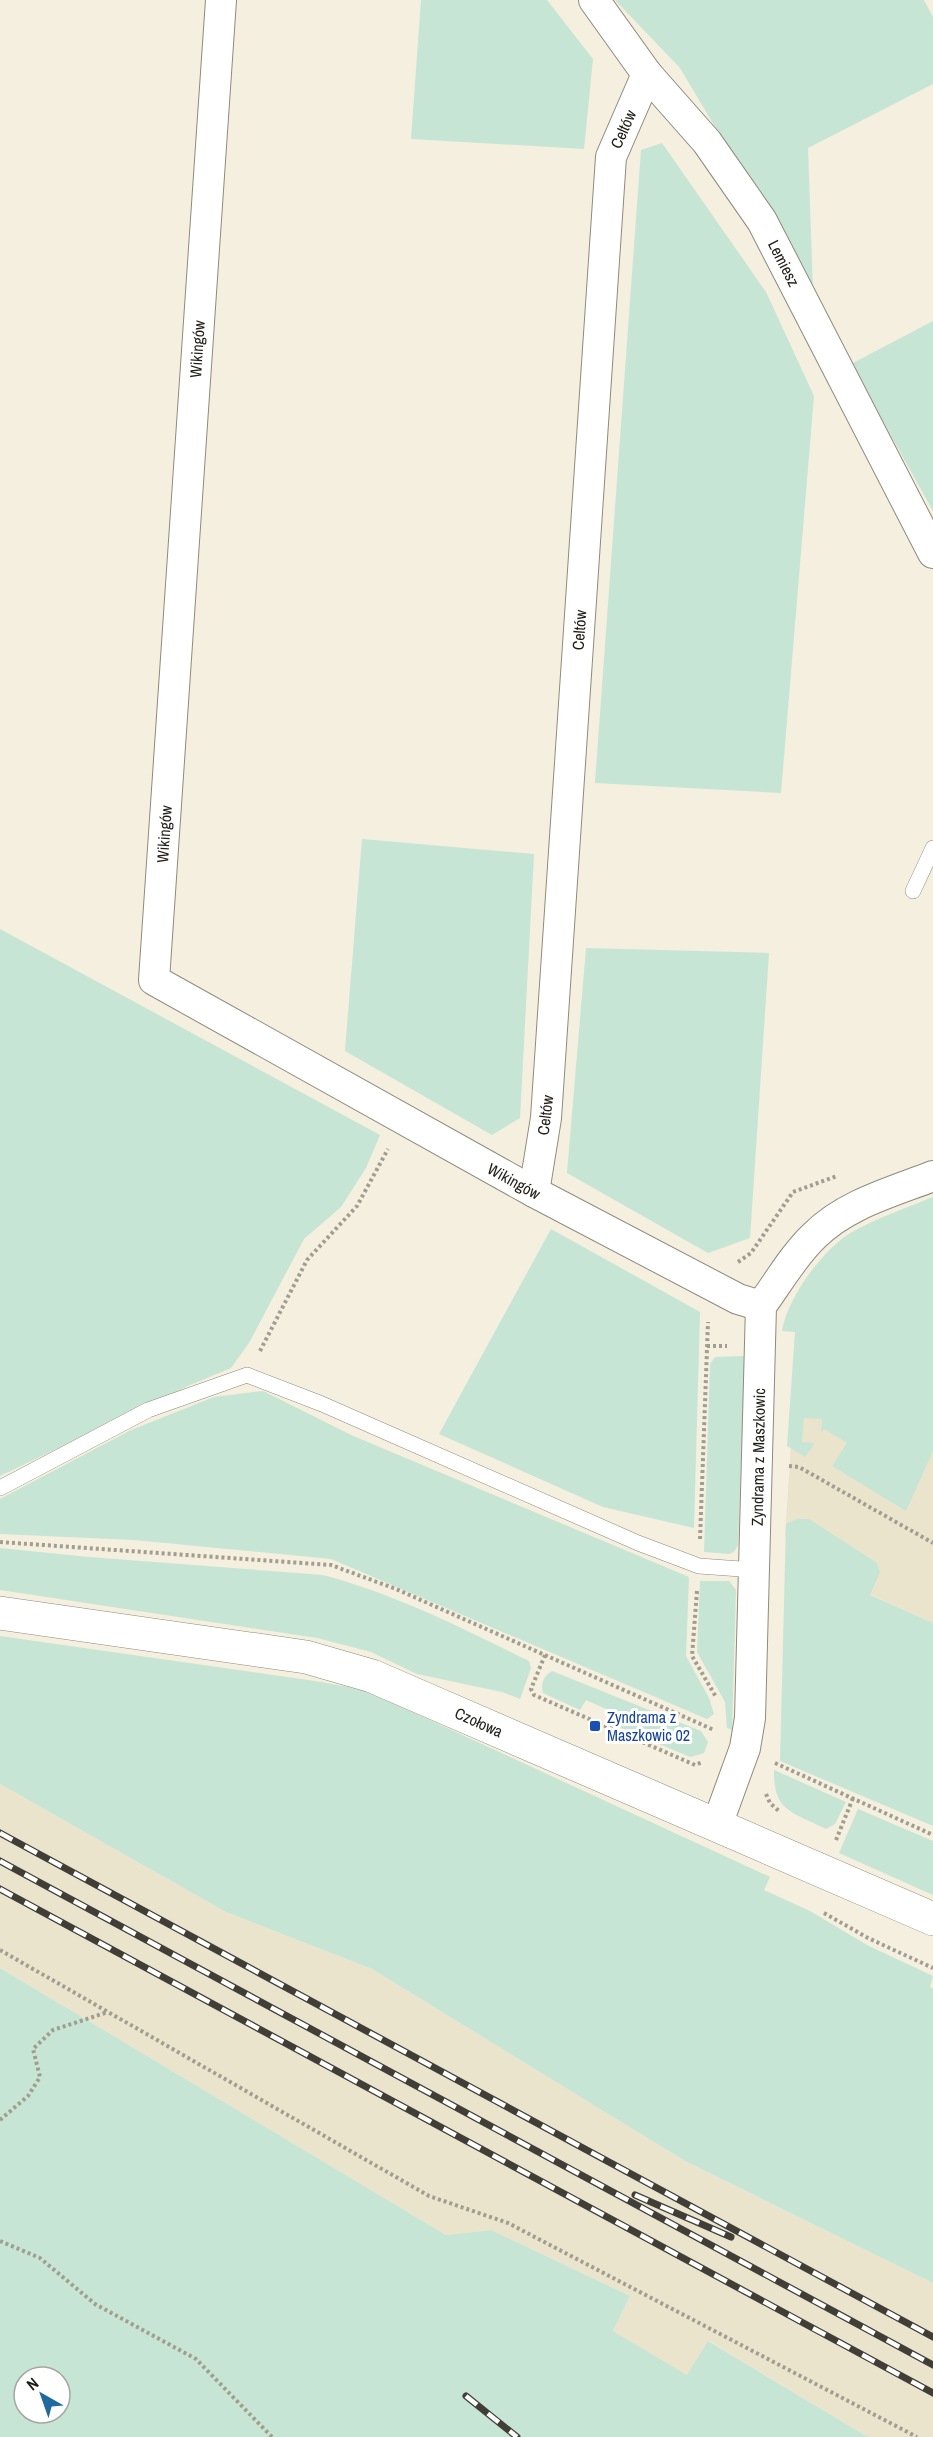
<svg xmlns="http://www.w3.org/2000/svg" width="933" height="2437" viewBox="0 0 933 2437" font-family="'Archivo Narrow',sans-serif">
<rect width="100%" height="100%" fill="#f4efdf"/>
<!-- built -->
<g fill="#ebe4cd">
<path d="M933,1210v413l-64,-29 -84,-58 8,-122z"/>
<path d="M0,1784l226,128 146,57 313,192 248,122v154h-65l-159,-96 -21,35 -75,-45 17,-35 -139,-66 -45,5 -446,-267z"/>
</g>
<!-- green -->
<g fill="#c7e5d4" fill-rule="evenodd">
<path d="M421,0h126l46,59 -9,90 -173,-10z"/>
<path d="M615,0h309l9,17v67l-125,64 5,144 -133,-224z"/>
<path d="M662,143l104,149 48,104 -33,397 -186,-10 46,-633z"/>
<path d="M933,321v190l-82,-147z"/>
<path d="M362,839l172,15 -14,264 -28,17 -147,-84z"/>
<path d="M0,929l380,206 -14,33 -25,39 -37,32 -55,104 -18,25 -41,17 -190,91z"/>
<path d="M586,948l183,5 -19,285 -42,15 -141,-80z"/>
<path d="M933,1197v254l-27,60 -74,-45 15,-23 -23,-14 -3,4 1,-14 -18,-1 -2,24 13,1 -10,14 -18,-11 8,-114 -13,-1c5,-33 41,-82 70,-99 25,-14 54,-24 81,-35z"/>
<path d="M551,1229l149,83 -6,216 -91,-21 -164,-73z"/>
<path d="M745,1356l-7,189 -4,7 -5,2 -25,-2 6,-188 5,-7z"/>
<path d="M263,1391l88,44 338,142 -3,79 23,42 5,16 -7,5 -376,-160 -197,-19 -134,-6v-35l131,-69 83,-33z"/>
<path d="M797,1519h12l68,44 3,9 -10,23 63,28v203l-153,-65 6,-237z"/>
<path d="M0,1548l89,9 234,18c72,19 139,53 206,86l2,7 -11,31 -18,-7 -85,-18 -46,-22 -54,-14 -317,-48z"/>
<path d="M700,1581h29l7,9 -4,140 -5,-2 -2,-26 -28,-50z"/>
<path d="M0,1636l315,45 50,9 405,187 -6,13 46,21 57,34 66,31 -3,11 3,2v294l-248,-122 -313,-192 -146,-57 -226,-128z"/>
<path d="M552,1671l149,60 7,11 -4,11 -14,4 -71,-30 2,-11 -35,-16 -6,10 -37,-17c-3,-10 1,-17 9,-22z"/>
<path d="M774,1770l72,32 -11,22 -9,5c-33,-17 -53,-17 -52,-59z"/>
<path d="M858,1809l75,32v54l-94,-42z"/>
<path d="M0,1968l446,267 45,-5 139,66 -17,35 74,44 21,-34 160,96h-868zM24,2377h36v36h-36z"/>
</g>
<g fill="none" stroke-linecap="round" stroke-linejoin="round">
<!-- service casing -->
<g stroke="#8f8a7c" stroke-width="16">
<g id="service">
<path d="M913,891l20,-43"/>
<path d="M0,1488l148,-78 99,-35 75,29 316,139 61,23 56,4"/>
</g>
</g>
<!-- minor casing -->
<g stroke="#8f8a7c" stroke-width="32">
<g id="minor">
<path d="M221,0l-67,980 380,212 204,107 23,7"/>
<path d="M594,0l53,74 60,68 55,79 171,332"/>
<path d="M534,1192l12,-74 65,-961 36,-83"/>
<path d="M717,1825l28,-77 5,-30 11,-412c17,-23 32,-50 53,-70 32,-32 78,-44 119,-60"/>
</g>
</g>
<!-- tertiary casing -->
<g stroke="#8f8a7c" stroke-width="34">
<path id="tertiary" d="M0,1613l306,44 66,19 561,243"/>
</g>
<!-- path -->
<g stroke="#a19d91" stroke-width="4" stroke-dasharray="3 3" stroke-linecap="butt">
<path d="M738,1262l13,-9 42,-61 44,-16"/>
<path d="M707,1346h20"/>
<path d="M260,1351l47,-91 50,-54 31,-57"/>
<path d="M789,1466l10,1 134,76"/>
<path d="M700,1539l8,-217"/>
<path d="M0,1542l331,23 65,24 318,141"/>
<path d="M697,1591l-5,65 24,41"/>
<path d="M545,1655l-14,34 3,6 161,70 8,-3"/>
<path d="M775,1763l158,72"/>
<path d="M766,1794l4,9 9,8"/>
<path d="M836,1840l17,-42"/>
<path d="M824,1913l44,25 65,30"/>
<path d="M0,1950l429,246 79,27 409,214"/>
<path d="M0,2120l28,-24 12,-19 -7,-28 20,-19 55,-18"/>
<path d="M0,2241l40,17 55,46 101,55 76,78"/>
</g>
<!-- service -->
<use href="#service" stroke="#fff" stroke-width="15"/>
<!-- minor -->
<use href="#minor" stroke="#fff" stroke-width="30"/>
<!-- tertiary -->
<use href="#tertiary" stroke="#fff" stroke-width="33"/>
<!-- rail casing -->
<g stroke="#403e36" stroke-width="7">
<g id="rail">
<path d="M0,1833l933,504"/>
<path d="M0,1861l933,504"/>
<path d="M0,1889l933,504"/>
<path d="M635,2195l96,42"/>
<path d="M466,2396l51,41"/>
</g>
</g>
<!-- rail -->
<use href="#rail" stroke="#fff" stroke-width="4.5" stroke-dasharray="14" stroke-linecap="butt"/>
</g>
<!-- markers -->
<rect fill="#1a4fb4" stroke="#fff" stroke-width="2" x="589" y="1720" width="12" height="12" rx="3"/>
<g text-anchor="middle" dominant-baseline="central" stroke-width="6" stroke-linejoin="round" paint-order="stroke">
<!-- street labels -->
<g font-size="16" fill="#1f1d17" stroke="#fff">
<text transform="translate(623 129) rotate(-66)">Celtów</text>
<text transform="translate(784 263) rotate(63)">Lemiesz</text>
<text transform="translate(197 349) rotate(-86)">Wikingów</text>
<text transform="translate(579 630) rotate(-86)">Celtów</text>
<text transform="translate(164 834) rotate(-86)">Wikingów</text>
<text transform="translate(545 1115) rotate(-83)">Celtów</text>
<text transform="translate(514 1181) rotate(29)">Wikingów</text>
<text transform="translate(758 1457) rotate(-89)">Zyndrama z Maszkowic</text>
<text transform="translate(479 1722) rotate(24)">Czołowa</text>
</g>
<!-- transit labels -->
<g font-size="16" fill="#164399" stroke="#fff" text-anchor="start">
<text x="607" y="1717">Zyndrama z<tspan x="607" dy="18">Maszkowic 02</tspan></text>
</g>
</g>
<!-- north arrow -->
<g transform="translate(42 2395) rotate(320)"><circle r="28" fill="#ffffff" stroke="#a5a5a2" stroke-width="1.5"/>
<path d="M0-4.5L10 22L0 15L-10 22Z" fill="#1f6b9e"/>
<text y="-9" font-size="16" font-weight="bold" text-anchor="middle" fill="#1f1d17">N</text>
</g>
</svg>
